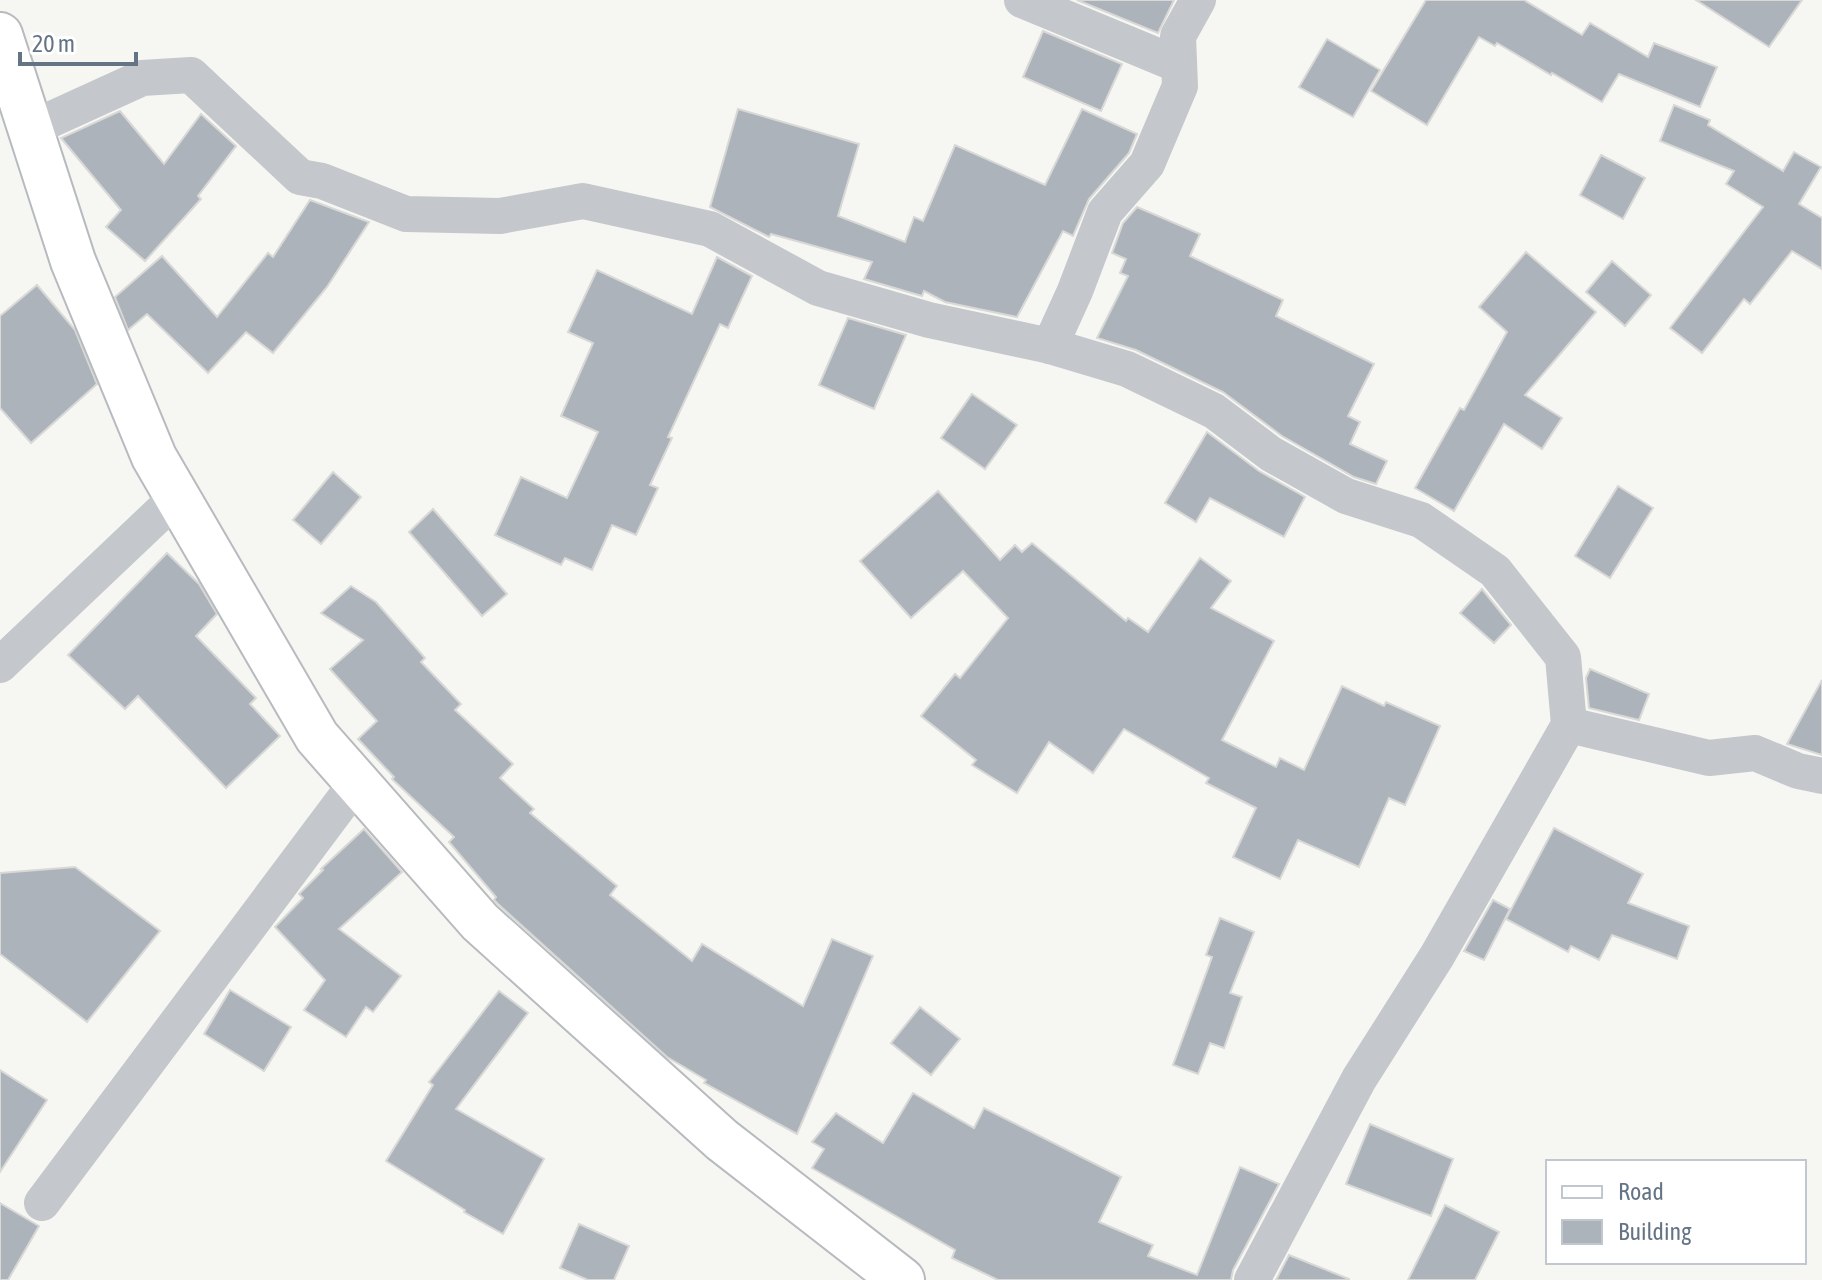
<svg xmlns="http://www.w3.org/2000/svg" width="1822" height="1280" viewBox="0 0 1822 1280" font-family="'Asap Condensed',sans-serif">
<rect width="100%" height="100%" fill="#f6f7f3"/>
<!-- building -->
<g fill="#acb3ba" stroke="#d8d8d6" stroke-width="2">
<path d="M1077,0h97l-16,33z"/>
<path d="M1426,0h98l58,35 8,-12 58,34 6,-14 63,24 -17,40 -81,-33 -17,28 -50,-29 -1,2 -54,-32 -2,3 -16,-9 -52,88 -56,-34z"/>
<path d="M1696,0h106l-33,47z"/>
<path d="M1043,31l79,33 -21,47 -78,-34z"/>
<path d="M1327,39l53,31 -27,47 -54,-30z"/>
<path d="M1674,105l36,15 -2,5 75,46 11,-19 27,15 -22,37 23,14v51l-30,-18 -42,53 -6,-5 -42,54 -32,-25 93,-121 -37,-23 8,-13 -74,-30z"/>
<path d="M738,109l121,35 -21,72 67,26 9,-25 9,4 32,-76 90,40 37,-76 55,25 -8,19 -40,46 -16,37 -10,-5 -46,86 -72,-15 -21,-11 -2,5 -58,-17 8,-17 -101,-28 -2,3 -59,-30z"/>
<path d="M120,111l44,53 37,-50 35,32 -38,50 3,3 -56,62 -39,-34 15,-17 -60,-72z"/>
<path d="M1601,155l44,23 -22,41 -43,-24z"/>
<path d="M310,200l59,22 -42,65 -54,66 -27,-21 -38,41 -61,-59 -19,16 -13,-33 47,-41 55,61 51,-64 5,4z"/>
<path d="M1137,207l63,27 -10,22 93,44 -7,16 98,48 -26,52 12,6 -10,22 37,17 -11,23 -22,-7 -72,-41 -59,-44 -87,-42 -39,-12 31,-62 -8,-3 6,-14 -14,-6 11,-30z"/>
<path d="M1526,252l70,60 -71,83 37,23 -20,31 -38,-25 -50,87 -39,-23 45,-80 4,2 43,-78 -28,-25z"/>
<path d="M717,257l35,19 -24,52 -8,-4 -52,113 4,1 -22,47 8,3 -22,47 -24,-10 -20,45 -27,-12 -4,7 -66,-30 26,-58 46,21 31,-66 -37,-16 32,-73 -25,-11 29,-62 95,44z"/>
<path d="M1612,261l39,34 -26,31 -39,-34z"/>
<path d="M37,285l38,45 22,54 -66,59 -31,-35v-92z"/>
<path d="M848,318l58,17 -32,74 -55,-24z"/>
<path d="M972,394l45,31 -32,44 -44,-31z"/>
<path d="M1207,432l52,39 46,26 -21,40 -74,-39 -14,24 -31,-19z"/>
<path d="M333,472l28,25 -40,47 -28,-24z"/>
<path d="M1618,486l35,22 -43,70 -35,-22z"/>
<path d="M938,491l62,69 15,-15 7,7 10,-9 94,78 2,-3 20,14 52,-74 31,23 -20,27 63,33 -52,99 54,27 4,-9 24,12 38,-84 42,20 2,-4 54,24 -35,79 -16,-7 -30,69 -61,-27 -18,39 -47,-22 23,-49 -50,-25 3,-5 -85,-49 -31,44 -44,-31 -32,51 -45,-28 4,-5 -55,-44 34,-42 5,4 48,-60 -45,-47 -52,47 -51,-57z"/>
<path d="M433,509l74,85 -25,22 -73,-84z"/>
<path d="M167,553l32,31 18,30 -21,22 60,62 -6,6 30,32 -54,52 -88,-92 -13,13 -57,-54z"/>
<path d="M351,586l25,16 49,56 -4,4 40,42 -6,6 58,54 -13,14 34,31 -4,4 87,73 -7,9 82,66 10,-17 101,62 29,-67 41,17 -76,178 -93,-51 2,-3 -39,-23 -169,-153 -4,-4 2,-3 -47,-55 5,-5 -62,-58 2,-2 -36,-38 19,-18 -47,-52 33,-29 -42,-27z"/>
<path d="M1482,589l29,36 -17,18 -34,-30z"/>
<path d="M1590,669l59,25 -10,26 -50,-12 -3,-30z"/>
<path d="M1822,680v75l-35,-11z"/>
<path d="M1554,828l89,46 -15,29 61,23 -12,33 -65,-24 -13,25 -28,-14 -3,6 -62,-33z"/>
<path d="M364,829l38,43 -63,57 62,47 -28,36 -7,-5 -20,30 -42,-27 21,-30 -50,-53 28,-29 -4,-4 24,-24 -2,-1z"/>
<path d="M75,867l85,64 -73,91 -87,-68v-81z"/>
<path d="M1493,900l17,9 -26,51 -20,-9z"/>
<path d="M1220,918l34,14 -24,61 12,4 -18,51 -14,-5 -12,31 -25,-9 39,-108 -6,-2z"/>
<path d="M230,990l61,37 -27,44 -60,-37z"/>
<path d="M499,991l29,22 -72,96 88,50 -41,75 -39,-22 1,-2 -79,-49 47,-76 -4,-3z"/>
<path d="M920,1007l40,32 -29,36 -40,-32z"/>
<path d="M0,1070l47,30 -47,72z"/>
<path d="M913,1093l61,35 10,-20 137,69 -22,45 54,23 -5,11 49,19 43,-108 39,17 -46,86 -2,10h-233l-46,-22 3,-8 -143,-82 12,-19 -12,-7 24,-29 47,30z"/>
<path d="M1370,1124l83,35 -22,57 -85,-32z"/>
<path d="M0,1203l39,23 -31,54h-8z"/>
<path d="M1445,1205l54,27 -24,48h-67z"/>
<path d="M579,1224l50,22 -15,34h-26l-28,-12z"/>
<path d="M1289,1255l60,24v1h-73z"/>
</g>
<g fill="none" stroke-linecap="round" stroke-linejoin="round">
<!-- primary casing -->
<g stroke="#b7bbbf" stroke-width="48">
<path id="primary" d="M0,35l73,226 81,196 163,280 163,185 242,218 180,140"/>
</g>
<!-- minor -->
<g stroke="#c4c7cb" stroke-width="36">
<path d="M1022,0l157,65"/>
<path d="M30,129l112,-51 49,-3 109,102 22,4 84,33 94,2 83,-15 127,28 108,59 111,32 121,26 77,23 87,42 57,43 75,42 75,24 74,51 68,86 6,68 -132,231 -78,123 -107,201"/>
<path d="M1050,346l25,-55 30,-79 42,-48 33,-78 -2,-50 20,-36"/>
<path d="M0,665l177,-168"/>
<path d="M1569,725l140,33 46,-5 43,18 24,5"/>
<path d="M42,1203l315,-421"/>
</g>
<!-- primary -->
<use href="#primary" stroke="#fff" stroke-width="44"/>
</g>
<!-- legend -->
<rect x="1546" y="1160" width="260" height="104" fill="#ffffff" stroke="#c1c7ce" stroke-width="2"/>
<rect x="1562" y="1186" width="40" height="12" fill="#ffffff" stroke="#c1c7ce" stroke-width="2"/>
<text x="1618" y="1200" font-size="24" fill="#657485">Road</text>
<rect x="1562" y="1220" width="40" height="24" fill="#acb3ba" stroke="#c1c7ce" stroke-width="2"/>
<text x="1618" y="1240" font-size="24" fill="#657485">Building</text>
<!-- scale -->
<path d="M20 52v12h116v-12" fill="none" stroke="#657485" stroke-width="4"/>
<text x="32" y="52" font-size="24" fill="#657485" stroke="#ffffff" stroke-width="6" paint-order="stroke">20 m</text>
</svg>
